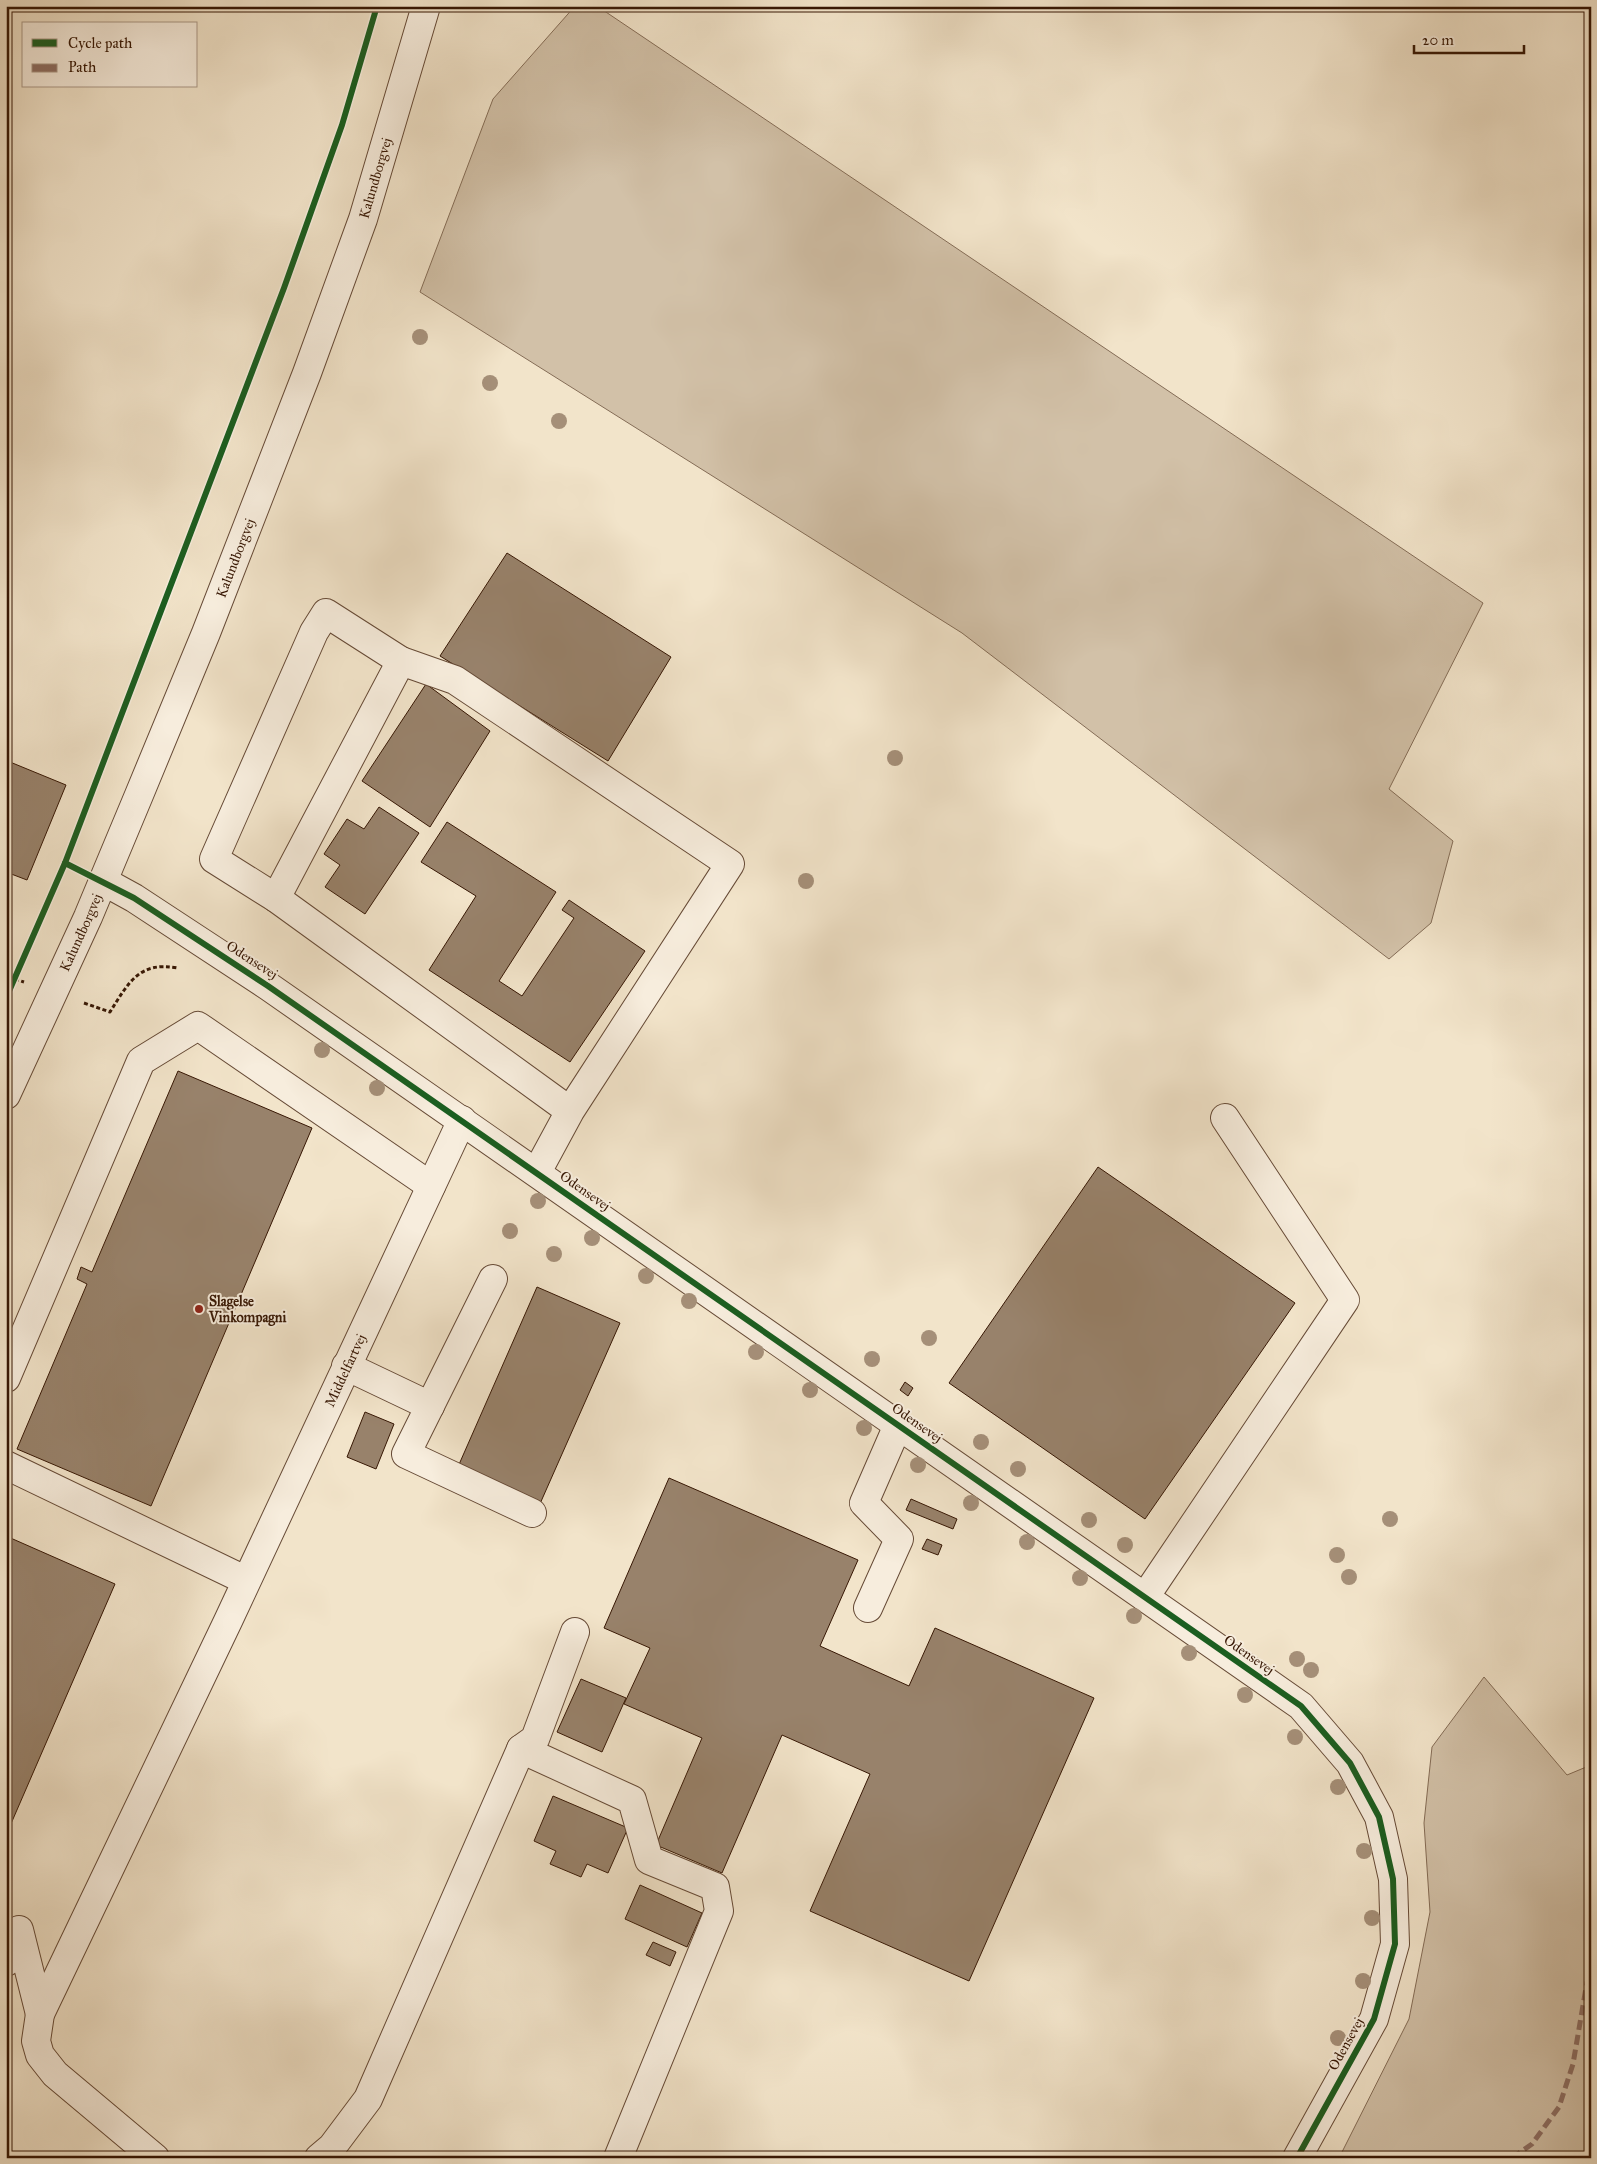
<svg xmlns="http://www.w3.org/2000/svg" width="1597" height="2164" viewBox="0 0 1597 2164" font-family="'IM FELL Great Primer',serif">
<rect width="100%" height="100%" fill="#f2e4ca"/>
<filter id="stains"><feTurbulence type="fractalNoise" baseFrequency=".004" numOctaves="4"/><feColorMatrix values="0 0 0 0 .2 0 0 0 0 .09 0 0 0 0 .02 0 0 0 .5 -.17"/></filter>
<radialGradient id="worn" r=".72"><stop offset=".6" stop-color="#630" stop-opacity="0"/><stop offset="1" stop-color="#630" stop-opacity=".3"/></radialGradient>
<!-- green -->
<g fill="#d2c1a8" stroke="#846c56">
<path d="M575,6h22l886,597 -94,186 64,52 -22,82 -42,36 -427,-326 -542,-341 73,-193z"/>
<path d="M1484,1677l83,98 24,-10v393h-252l70,-139 21,-107 -6,-89 8,-76z"/>
</g>
<!-- building -->
<g fill="#98826b" stroke="#371704">
<path d="M507,553l164,104 -63,104 -168,-105z"/>
<path d="M426,684l64,47 -60,96 -68,-46z"/>
<path d="M10,762l56,23 -39,95 -21,-8v-102z"/>
<path d="M379,807l40,26 -54,81 -40,-27 15,-22 -16,-11 23,-35 17,10z"/>
<path d="M447,822l109,70 -57,89 23,15 52,-78 -12,-8 7,-10 76,51 -75,111 -141,-92 47,-74 -55,-34z"/>
<path d="M178,1071l134,57 -161,378 -134,-57 70,-165 -10,-5 4,-12 11,5z"/>
<path d="M1098,1167l197,136 -150,216 -196,-136z"/>
<path d="M537,1287l83,36 -81,183 -82,-37z"/>
<path d="M905,1382l8,6 -5,8 -8,-6z"/>
<path d="M365,1412l29,12 -18,45 -29,-12z"/>
<path d="M669,1478l189,82 -38,86 89,40 26,-58 159,70 -125,283 -159,-70 60,-137 -88,-39 -60,138 -66,-28 46,-107 -78,-34 26,-56 -46,-20z"/>
<path d="M911,1499l46,20 -4,10 -47,-19z"/>
<path d="M6,1536l109,48 -105,242 -4,-2z"/>
<path d="M927,1539l15,6 -4,10 -16,-6z"/>
<path d="M581,1679l45,19 -24,54 -45,-20z"/>
<path d="M553,1796l75,32 -20,45 -21,-9 -6,13 -31,-13 6,-13 -22,-10z"/>
<path d="M640,1885l62,28 -15,34 -62,-28z"/>
<path d="M653,1942l23,10 -6,14 -24,-11z"/>
</g>
<g fill="none" stroke-linecap="round" stroke-linejoin="round">
<!-- minor casing -->
<g stroke="#664a36" stroke-width="30">
<g id="minor">
<path d="M103,881l31,17 134,88 1033,720 49,57 29,54 14,62 2,65 -21,75 -77,139"/>
<path d="M276,898l-62,-39 100,-227 12,-19 75,48"/>
<path id="s1" d="M6,1095l82,-178 51,-122 67,-162 101,-260 56,-154 63,-213"/>
<path d="M537,1172l33,-61 160,-247 -275,-184 -54,-19 -125,237 294,213"/>
<path d="M493,1279l-87,175 126,59"/>
<path d="M346,1366l84,40"/>
<path d="M6,1378l135,-317 57,-35 233,160"/>
<path d="M6,1465l239,115"/>
<path d="M1145,1597l200,-297 -120,-182"/>
<path d="M868,1608l31,-69 -35,-36 34,-78"/>
<path d="M521,1749l111,51 17,60 66,27 4,24 -101,247"/>
<path d="M6,1962l13,-32 21,84"/>
<path id="s2" d="M155,2158l-100,-84 -15,-19 -4,-14 4,-27 188,-393 234,-501"/>
<path d="M319,2158l13,-11 36,-48 153,-350 14,-10 40,-107"/>
</g>
</g>
<!-- path -->
<g stroke="#371704" stroke-width="3" stroke-dasharray="4 2.5" stroke-linecap="butt">
<path d="M15,979l9,3"/>
<path d="M84,1003l26,9c19,-30 29,-51 68,-44"/>
</g>
<!-- minor -->
<use href="#minor" stroke="#f7eddd" stroke-width="28"/>
<!-- quiet -->
<path stroke="#8d6e63" stroke-width="5" stroke-dasharray="10 5" stroke-linecap="butt" d="M1512,2158l20,-14 27,-37 14,-43 14,-82 4,-8"/>
<!-- cycleway casing -->
<g stroke="#f7eddd" stroke-width="9">
<g id="cycleway">
<path d="M65,863l69,35 134,88 1033,720 49,57 29,54 14,62 2,65 -21,75 -77,139"/>
<path d="M6,998l59,-135 219,-575 58,-163 35,-119"/>
</g>
</g>
<!-- cycleway -->
<use href="#cycleway" stroke="#1b5e20" stroke-width="6"/>
</g>
<!-- trees -->
<g fill="#a58f78">
<circle cx="420" cy="337" r="8"/>
<circle cx="490" cy="383" r="8"/>
<circle cx="559" cy="421" r="8"/>
<circle cx="895" cy="758" r="8"/>
<circle cx="806" cy="881" r="8"/>
<circle cx="322" cy="1050" r="8"/>
<circle cx="377" cy="1088" r="8"/>
<circle cx="538" cy="1201" r="8"/>
<circle cx="510" cy="1231" r="8"/>
<circle cx="592" cy="1238" r="8"/>
<circle cx="554" cy="1254" r="8"/>
<circle cx="646" cy="1276" r="8"/>
<circle cx="689" cy="1301" r="8"/>
<circle cx="929" cy="1338" r="8"/>
<circle cx="756" cy="1352" r="8"/>
<circle cx="872" cy="1359" r="8"/>
<circle cx="810" cy="1390" r="8"/>
<circle cx="864" cy="1428" r="8"/>
<circle cx="981" cy="1442" r="8"/>
<circle cx="918" cy="1465" r="8"/>
<circle cx="1018" cy="1469" r="8"/>
<circle cx="971" cy="1503" r="8"/>
<circle cx="1390" cy="1519" r="8"/>
<circle cx="1089" cy="1520" r="8"/>
<circle cx="1027" cy="1542" r="8"/>
<circle cx="1125" cy="1545" r="8"/>
<circle cx="1337" cy="1555" r="8"/>
<circle cx="1349" cy="1577" r="8"/>
<circle cx="1080" cy="1578" r="8"/>
<circle cx="1134" cy="1616" r="8"/>
<circle cx="1189" cy="1653" r="8"/>
<circle cx="1297" cy="1659" r="8"/>
<circle cx="1311" cy="1670" r="8"/>
<circle cx="1245" cy="1695" r="8"/>
<circle cx="1295" cy="1737" r="8"/>
<circle cx="1338" cy="1787" r="8"/>
<circle cx="1364" cy="1851" r="8"/>
<circle cx="1372" cy="1918" r="8"/>
<circle cx="1363" cy="1981" r="8"/>
<circle cx="1338" cy="2038" r="8"/>
</g>
<!-- markers -->
<circle fill="#8f2418" stroke="#f7eddd" stroke-width="2" cx="199" cy="1309" r="5"/>
<g text-anchor="middle" dominant-baseline="central" stroke-width="4" stroke-linejoin="round" paint-order="stroke">
<!-- street labels -->
<g font-size="14" fill="#371704" stroke="#f7eddd">
<text stroke="none"><textPath href="#s1" startOffset="989">Kalundborgvej</textPath></text>
<text stroke="none"><textPath href="#s1" startOffset="584">Kalundborgvej</textPath></text>
<text stroke="none"><textPath href="#s1" startOffset="179">Kalundborgvej</textPath></text>
<text transform="translate(252 960) rotate(33)">Odensevej</text>
<text transform="translate(585 1191) rotate(35)">Odensevej</text>
<text stroke="none"><textPath href="#s2" startOffset="909">Middelfartvej</textPath></text>
<text transform="translate(917 1423) rotate(35)">Odensevej</text>
<text transform="translate(1249 1655) rotate(35)">Odensevej</text>
<text transform="translate(1346 2044) rotate(-61)">Odensevej</text>
</g>
<!-- poi labels -->
<g font-size="14" font-weight="bold" fill="#371704" stroke="#f7eddd" text-anchor="start">
<text x="209" y="1301">Slagelse<tspan x="209" dy="16">Vinkompagni</tspan></text>
</g>
</g>
<!-- margin -->
<rect width="1597" height="2164" fill="none" stroke="#f2e4ca" stroke-width="25"/>
<rect x="8" y="8" width="1582" height="2149" fill="none" stroke="#371704" stroke-width="2.5"/>
<rect x="12" y="12" width="1572" height="2139" fill="none" stroke="#371704"/>
<!-- legend -->
<rect x="22" y="22" width="175" height="65" fill="#f7eddd" stroke="#aa9786"/>
<rect x="32" y="39" width="25" height="8" fill="#1b5e20" stroke="#aa9786"/>
<text x="68" y="48" font-size="15" fill="#371704">Cycle path</text>
<rect x="32" y="64" width="25" height="8" fill="#8d6e63" stroke="#aa9786"/>
<text x="68" y="72" font-size="15" fill="#371704">Path</text>
<!-- scale -->
<path d="M1414 45v8h110v-8" fill="none" stroke="#371704" stroke-width="2.5"/>
<text x="1422" y="45" font-size="15" fill="#371704" stroke="#f7eddd" stroke-width="4" paint-order="stroke">20 m</text>
<rect width="100%" height="100%" filter="url(#stains)"/>
<rect width="100%" height="100%" fill="url(#worn)"/>
</svg>
